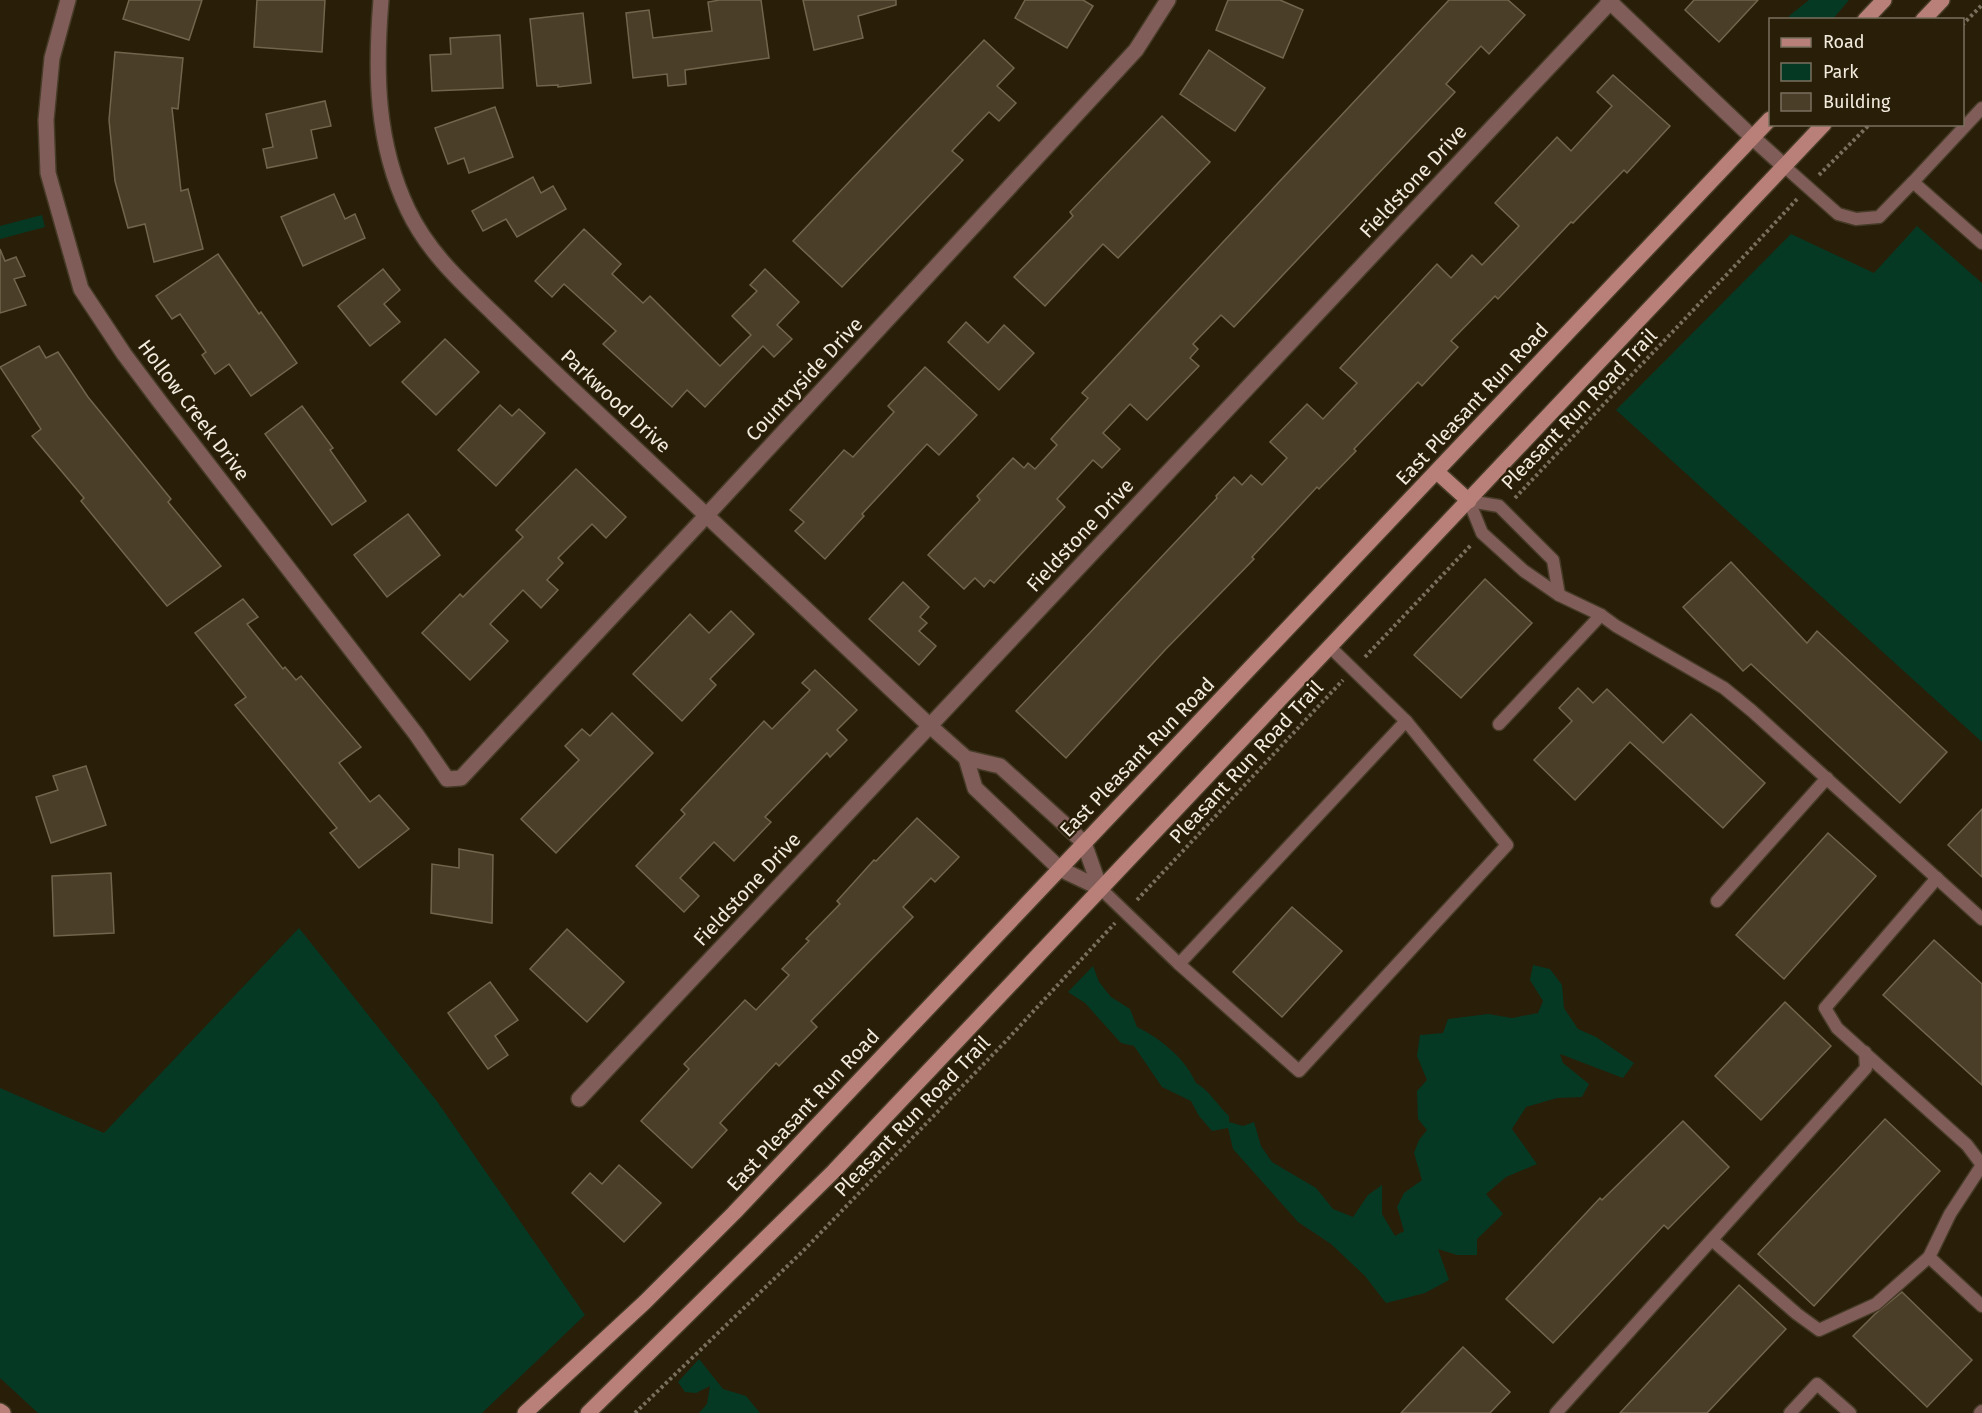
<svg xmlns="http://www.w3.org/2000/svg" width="1982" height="1413" viewBox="0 0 1982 1413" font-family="'Fira Sans',sans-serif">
<rect width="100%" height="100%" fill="#291e08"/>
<!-- green -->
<g fill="#063924">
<path d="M1809,0h40l-16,19h-44v-3z"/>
<path d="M42,215l3,12 -45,12v-13z"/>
<path d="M1917,226l65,57v459l-366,-332 175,-176 83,39z"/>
<path d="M299,928l137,172 149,215 -103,98h-444l-38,-35v-290l104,45z"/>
<path d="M1533,965l17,4 12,16 2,23 14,21 18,8 38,26 -11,15 -63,-24 3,9 26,21 -7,13 -25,1 -31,9 -14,22 25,35 -31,13 -20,17 17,20 -26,25v16h-20l-19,-6 11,31 -24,13 -39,10 -21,-27 -34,-32 -33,-22 -65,-73 -5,-21 -16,3 -13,-15 -8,-15 -29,-14 -28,-41 -13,-3 -36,-40 -17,-11 25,-26 6,16 12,15 19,12 7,18c24,12 48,31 59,56 14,8 21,22 33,33v6l14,4 11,-4 7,24 11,16 44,26 17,21 20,8 15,-22 14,-10v29l13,22 9,-5 -7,-24 7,-14 18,-13 -8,-27 5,-13 8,-10 -9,-11 -1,-28 10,-11 -10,-24 3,-21 23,-2 5,-14 40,-5 24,4 26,-5 5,-12 -13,-21z"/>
<path d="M699,1359l24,30 23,7 14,17h-61l8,-9 3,-18 -14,7 -11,-1 -7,-10z"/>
</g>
<!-- building -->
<g fill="#4a3e28" stroke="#72654d" stroke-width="1.5">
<path d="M129,0h73l-13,40 -66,-21z"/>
<path d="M257,0h68l-3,52 -68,-5z"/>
<path d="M720,0h41l8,58 -84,12 1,14 -18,2 -1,-12 -34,4 -7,-65 23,-3 4,28 59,-7 -4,-29z"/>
<path d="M803,0h93v5l-38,11 5,22 -49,12z"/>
<path d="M1025,0h58l10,6 -26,42 -52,-30z"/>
<path d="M1228,0h52l23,10 -20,48 -67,-28z"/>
<path d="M1449,0h59l17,15 -36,39 -8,-8 -35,38 9,8 -221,235 -13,-12 -28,29 5,5 -8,9 9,8 -52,54 -17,-16 -27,29 17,16 -18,19 -9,-8 -36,39 8,8 -71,76 -4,-3 -6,7 -9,-9 -11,11 -36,-34 52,-55 -3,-4 36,-38 11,10 4,-5 7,6 22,-24 -6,-6 37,-41 -6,-5z"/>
<path d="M1694,0h64l-39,42 -34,-32z"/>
<path d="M583,13l8,70 -33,4v-2l-21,1 -7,-67z"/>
<path d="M500,35l3,53 -71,3 -2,-36 21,-1 -1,-16z"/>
<path d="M984,40l30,28 -17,18 19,17 -17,18 -10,-9 -37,39 11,9 -121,127 -49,-46z"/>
<path d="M1209,50l56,38 -30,43 -55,-37z"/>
<path d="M115,52l68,6 -5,51 -6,-1 9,83 7,-2 15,60 -49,13 -9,-38 -17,4 -13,-47 -6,-61z"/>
<path d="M1613,75l57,51 -43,47 -3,-3 -51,53 -2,-1 -73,77 -3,-3 -44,45 7,6 -36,39 -4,-4 -64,67 2,2 -37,38 -2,-2 -65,70 2,2 -89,91 -99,108 -50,-47 201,-213 -1,-2 18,-19 8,8 9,-10 11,10 25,-27 -17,-16 37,-38 16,15 34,-36 -17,-15 97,-104 14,14 21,-23 10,10 37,-39 -24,-23 62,-66 14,14 41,-45 -15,-14z"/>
<path d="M325,101l6,25 -20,4 6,28 -50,10 -4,-19 10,-2 -7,-33z"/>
<path d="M495,107l18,50 -44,16 -5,-15 -16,6 -13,-36z"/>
<path d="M1162,116l48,46 -92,96 -15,-14 -58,62 -31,-29 59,-61 -3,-4z"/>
<path d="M533,177l8,16 12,-7 13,23 -49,28 -11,-18 -23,12 -11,-20z"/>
<path d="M334,194l11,25 10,-5 10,24 -62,28 -22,-49z"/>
<path d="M584,229l37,35 -9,10 31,29 7,-7 70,70 31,-31 -19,-19 25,-25 -7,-6 15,-16 34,33 -22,23 15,14 -18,18 -11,-11 -58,61 -18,-17 -15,17 -69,-63 13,-13 -52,-47 -12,13 -17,-16z"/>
<path d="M0,249l5,12 11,-4 9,19 -11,3 12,26 -26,8z"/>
<path d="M218,254l41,60 2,-2 36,51 -46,33 -22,-32 -14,10 -13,-19 4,-3 -26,-38 -8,5 -16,-23z"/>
<path d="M383,269l17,21 -16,14 16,18 -30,24 -32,-40z"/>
<path d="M966,322l22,21 16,-18 30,28 -35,37 -51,-48z"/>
<path d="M445,339l34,33 -43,43 -34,-33z"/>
<path d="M39,346l7,12 12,-6 30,45 83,102 -3,3 53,64 -54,40 -86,-105 3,-3 -52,-62 9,-7 -41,-62z"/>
<path d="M925,367l52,48 -38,40 -12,-11 -65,70 2,2 -39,43 -30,-28 9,-9 -14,-12 54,-60 9,7 41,-45 -6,-6z"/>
<path d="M500,405l12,11 7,-7 26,24 -49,53 -38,-36z"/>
<path d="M302,406l31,42 -3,2 36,51 -34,24 -67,-91z"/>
<path d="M576,469l50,48 -20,21 -14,-14 -34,34 5,5 -16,17 11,10 -17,18 -18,-18 -33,34 18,17 -38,39 -48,-47 38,-39 3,3 60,-60 -7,-7z"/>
<path d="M408,514l32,41 -53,42 -33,-42z"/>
<path d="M1731,562l76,81 10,-12 130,121 -47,51 -149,-139 -8,7 -60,-64z"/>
<path d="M1485,579l47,44 -71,75 -47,-43z"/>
<path d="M903,582l26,25 -9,10 7,6 -8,8 17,15 -17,19 -50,-46z"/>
<path d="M243,599l15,18 -11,7 36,45 2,-2 11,13 5,-4 60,71 -22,16 31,39 9,-7 30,34 -50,39 -29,-35 7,-5 -102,-123 11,-8 -51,-64z"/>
<path d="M731,611l23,23 -44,45 6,6 -34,36 -49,-47 57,-60 19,19z"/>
<path d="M815,670l42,40 -20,20 10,10 -17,17 -3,-4 -62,64 6,5 -37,39 -20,-19 -34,36 19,18 -15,16 -48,-46 49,-52 -4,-4 83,-89 8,8 38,-39 -8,-7z"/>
<path d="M1578,688l15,15 14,-14 56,54 28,-29 74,69 -42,45 -93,-86 -55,58 -41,-40 38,-39 -13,-13z"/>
<path d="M612,713l41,40 -97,100 -35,-34 58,-59 -14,-14 17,-17 8,7z"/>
<path d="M86,766l20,59 -55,18 -15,-46 22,-7 -5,-14z"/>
<path d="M1982,809v68l-34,-32z"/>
<path d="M917,818l42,39 -24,25 -4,-4 -28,29 10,10 -102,104 6,6 -38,39 -3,-3 -56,60 7,7 -35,38 -51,-47 48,-52 -5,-5 61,-64 11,10 33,-35 -7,-6 27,-28 -3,-2 34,-35 -3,-3 37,-41 2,1z"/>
<path d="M1828,833l48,43 -92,103 -48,-44z"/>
<path d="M459,849l34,6 -1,68 -61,-10 1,-49 27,4z"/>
<path d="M111,873l3,60 -60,3 -2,-60z"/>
<path d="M1292,907l50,44 -60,66 -49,-45z"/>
<path d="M567,929l57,53 -37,40 -57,-53z"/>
<path d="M1934,940l48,44v101l-99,-90z"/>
<path d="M490,982l28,38 -23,16 13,19 -20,14 -40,-56z"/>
<path d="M1785,1002l46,44 -70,74 -46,-44z"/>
<path d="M1885,1119l55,52 -126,135 -56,-52z"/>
<path d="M1683,1121l46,46 -61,62 -4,-4 -111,118 -47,-44 94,-101 2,2z"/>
<path d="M619,1165l42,38 -37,39 -52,-49 18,-20 12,11z"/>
<path d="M1739,1285l47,44 -79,84h-87z"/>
<path d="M1902,1292l70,68 -45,47 -74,-71 22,-22z"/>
<path d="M1463,1347l47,45 -20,21h-89z"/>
</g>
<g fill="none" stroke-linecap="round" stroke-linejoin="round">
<!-- lane casing -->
<g stroke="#453b26" stroke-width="15">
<g id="lane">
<path d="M1784,166l54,48 18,5 23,-2 34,-35 69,61"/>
<path d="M1913,182l69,-74"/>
<path d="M1469,501l13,32 42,38 35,24 42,20 15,11 108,62 28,23 230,208"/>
<path d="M1469,501l30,5 54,54 6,35"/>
<path d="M1499,724l102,-109"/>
<path d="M1937,878l-112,130 12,20 130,117 15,20 -32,49 -21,43 53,49"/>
<path d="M1100,888l79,76 227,-243 -76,-74"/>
<path d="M1717,901l110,-123"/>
<path d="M1179,964l120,107 208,-226 -101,-124"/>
<path d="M1712,1240l85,74 22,16 57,-26 53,-47"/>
<path d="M1556,1413l310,-345 -1,-16"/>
<path d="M1790,1413l27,-29 33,29"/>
<path d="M1980,1413l2,-2"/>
</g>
</g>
<!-- street casing -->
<g stroke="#453b26" stroke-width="18">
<g id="street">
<path d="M68,0l-16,58 -6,62 2,53 33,116 43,65 36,48 256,332 31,45 14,-1 245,-262 430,-466 32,-50"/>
<path d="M381,0c-6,73 -5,143 27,210 20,42 53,72 85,103 31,30 62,60 93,89 115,108 229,216 344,324l36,32 34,8 62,56 22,21 16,45"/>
<path d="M1608,0l145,138 31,28"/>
<path d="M966,758l9,30 85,81 40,19"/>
<path d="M579,1099l1033,-1099"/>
</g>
</g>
<!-- secondary casing -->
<g stroke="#453b26" stroke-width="18">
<g id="secondary">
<path d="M1865,20l19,-20"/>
<path d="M1923,20l19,-20"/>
<path d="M1437,472l32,29"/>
<path d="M0,1411l3,2"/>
<path d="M525,1413l120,-111 89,-89 1036,-1094"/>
<path d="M588,1413l246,-242 990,-1047"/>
</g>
</g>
<!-- path -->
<g stroke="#786f5c" stroke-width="4" stroke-dasharray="3 3" stroke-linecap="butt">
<path d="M1962,25l20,-20"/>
<path d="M1819,175l51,-51"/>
<path d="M1515,498c94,-100 190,-199 283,-300"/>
<path d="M1365,657l106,-112"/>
<path d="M1137,900l206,-220"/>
<path d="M635,1413l168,-162 202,-209 110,-119"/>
</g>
<!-- lane -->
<use href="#lane" stroke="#805d59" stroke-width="12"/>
<!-- street -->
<use href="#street" stroke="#805d59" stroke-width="15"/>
<!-- secondary -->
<use href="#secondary" stroke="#b88079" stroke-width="15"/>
</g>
<g text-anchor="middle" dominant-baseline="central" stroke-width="4.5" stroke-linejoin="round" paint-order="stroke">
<!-- street labels -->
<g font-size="20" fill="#f3ebde" stroke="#291e08">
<text transform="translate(1413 181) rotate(-47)">Fieldstone Drive</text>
<text transform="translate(804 379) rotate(-47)">Countryside Drive</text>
<text transform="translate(616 401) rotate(43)">Parkwood Drive</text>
<text transform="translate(1472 404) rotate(-47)">East Pleasant Run Road</text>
<text transform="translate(1579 409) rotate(-46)">Pleasant Run Road Trail</text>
<text transform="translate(194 410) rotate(53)">Hollow Creek Drive</text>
<text transform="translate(1080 535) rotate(-47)">Fieldstone Drive</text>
<text transform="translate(1137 757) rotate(-46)">East Pleasant Run Road</text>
<text transform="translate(1246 762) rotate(-47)">Pleasant Run Road Trail</text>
<text transform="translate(747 889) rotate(-47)">Fieldstone Drive</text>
<text transform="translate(803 1110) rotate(-47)">East Pleasant Run Road</text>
<text transform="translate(912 1116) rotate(-46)">Pleasant Run Road Trail</text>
</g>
</g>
<!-- legend -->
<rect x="1769" y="18" width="195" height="108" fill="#291e08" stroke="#7a705e" stroke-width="1.5"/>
<rect x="1781" y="38" width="30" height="9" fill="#b88079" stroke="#7a705e" stroke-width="1.5"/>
<text x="1823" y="48" font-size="18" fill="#f3ebde">Road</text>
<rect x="1781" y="63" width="30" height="18" fill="#063924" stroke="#7a705e" stroke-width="1.5"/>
<text x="1823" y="78" font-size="18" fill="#f3ebde">Park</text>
<rect x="1781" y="93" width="30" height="18" fill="#4a3e28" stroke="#7a705e" stroke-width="1.5"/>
<text x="1823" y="108" font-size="18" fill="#f3ebde">Building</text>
</svg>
